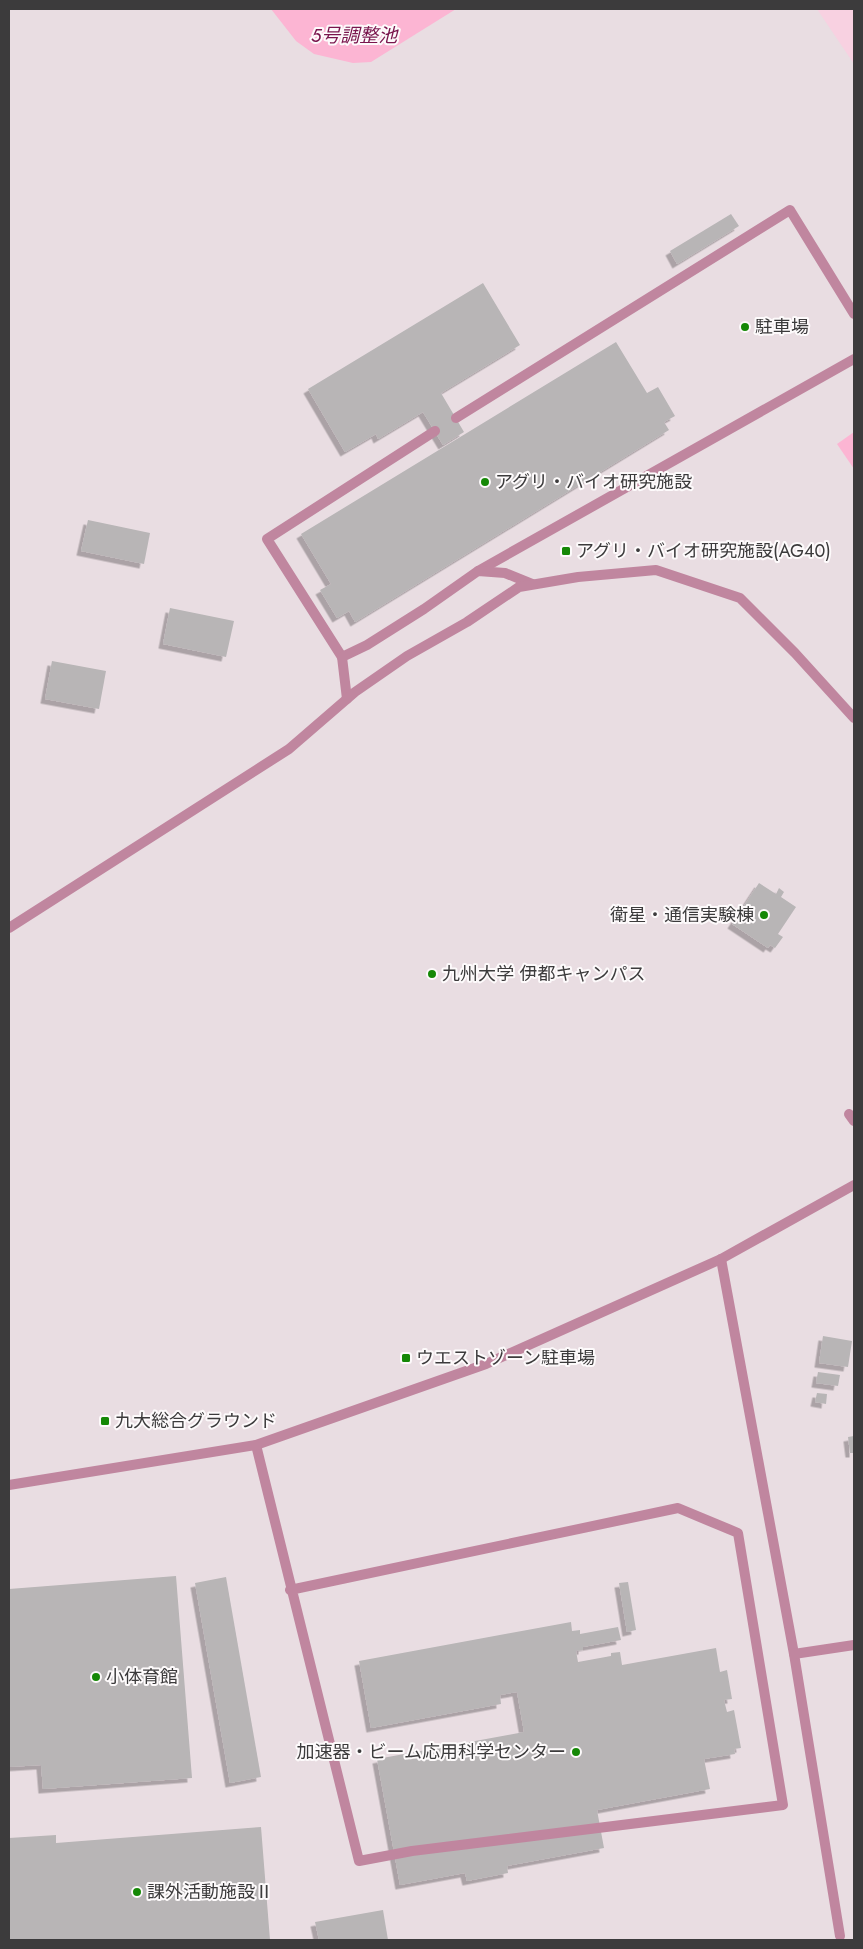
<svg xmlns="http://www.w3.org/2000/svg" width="863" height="1949" viewBox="0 0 863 1949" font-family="Jost,'Noto Sans JP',sans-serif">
<defs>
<filter id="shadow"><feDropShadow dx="-4.5" dy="4.5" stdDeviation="0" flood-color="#0004"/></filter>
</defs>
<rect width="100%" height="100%" fill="#f0ecee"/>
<!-- built -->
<rect fill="#e9dde2" x="9" y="9" width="845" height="1931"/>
<!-- green -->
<path fill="#f8d1e1" d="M818,9h36v55l-37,-55z"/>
<!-- water -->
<g fill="#fcb5d3">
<path d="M271,9h185l-85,53 -18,1 -39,-9 -18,-13z"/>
<path d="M854,432v37l-17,-25z"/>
</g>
<!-- building -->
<g fill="#b8b5b6" filter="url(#shadow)">
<path d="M731,214l8,12 -62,38 -7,-13z"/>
<path d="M483,283l37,62 -79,48 23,39 -21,13 -20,-33 -45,27 -2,-5 -31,18 -37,-63z"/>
<path d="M616,342l31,51 11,-6 17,29 -11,6 5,8 -314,192 -6,-11 -12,7 -17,-28 11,-6 -30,-50z"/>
<path d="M88,520l62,13 -6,31 -63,-13z"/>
<path d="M170,608l64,13 -8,36 -63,-13z"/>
<path d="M52,661l54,10 -7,38 -54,-10z"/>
<path d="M759,883l17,11 3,-6 5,4 -3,5 15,10 -18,27 5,3 -8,11 -5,-3 -2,3 -36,-24z"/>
<path d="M823,1336l29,5 -4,26 -29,-4z"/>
<path d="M818,1372l22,3 -2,11 -22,-3z"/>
<path d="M817,1393l10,1 -1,10 -11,-2z"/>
<path d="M854,1436v17h-4l-2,-16z"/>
<path d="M176,1576l16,202 -149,11 -2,-24 -32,2v-178z"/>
<path d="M226,1577l35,200 -31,6 -35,-200z"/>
<path d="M628,1582l8,48 -9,2 -8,-49z"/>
<path d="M571,1622l1,9 8,-1v4l38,-7 3,13 -38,7v3l-7,1 2,11 33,-6v-3l9,-1 2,13 94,-17 4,24 7,-2 5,29 -8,1 3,12 7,-2 7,38 -7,1 1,5 -31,5 6,30 -113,21 7,38 -97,18 1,7 -41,8 -2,-8 -65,12 -23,-126 147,-27 -7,-40 -17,3 1,9 -130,24 -12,-67z"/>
<path d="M261,1827l9,113h-261v-102l47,-3v8z"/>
<path d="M383,1910l5,30h-69l-4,-18z"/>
</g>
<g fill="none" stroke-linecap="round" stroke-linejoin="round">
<!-- lane -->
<g stroke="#c0869f" stroke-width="10">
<path d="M456,418l334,-208 64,104"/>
<path d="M478,571l376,-212"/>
<path d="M342,657l-75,-118 168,-108"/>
<path d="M347,699l-5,-42 25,-12 57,-36 54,-38 27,2 27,11"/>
<path d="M9,928l280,-179 66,-57 52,-36 60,-34 52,-35 59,-10 78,-7 84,28 55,55 59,65"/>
<path d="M849,1114l5,7"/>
<path d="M721,1259l73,395 46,282"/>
<path d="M256,1445l103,416 53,-10 371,-46 -45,-272 -60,-25 -388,82"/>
<path d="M9,1485l247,-40 230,-81 235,-105 133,-74"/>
<path d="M794,1654l60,-9"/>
</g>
</g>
<!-- markers -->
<g fill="#158806" stroke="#fdfafb" stroke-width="2">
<circle cx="745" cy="327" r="5"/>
<circle cx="485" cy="482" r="5"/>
<rect x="561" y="546" width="10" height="10" rx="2.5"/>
<circle cx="764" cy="915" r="5"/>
<circle cx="432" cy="974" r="5"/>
<rect x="401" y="1353" width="10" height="10" rx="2.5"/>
<rect x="100" y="1416" width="10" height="10" rx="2.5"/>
<circle cx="96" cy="1677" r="5"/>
<circle cx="576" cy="1752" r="5"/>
<circle cx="137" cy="1892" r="5"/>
</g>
<g text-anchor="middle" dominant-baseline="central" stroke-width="4" stroke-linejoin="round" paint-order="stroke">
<!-- poi labels -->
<g font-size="18" fill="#3c3b3c" stroke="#fdfafb" text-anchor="start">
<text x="755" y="327">駐車場</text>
<text x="495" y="482">アグリ・バイオ研究施設</text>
<text x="576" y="551">アグリ・バイオ研究施設(AG40)</text>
<text x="754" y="915" text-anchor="end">衛星・通信実験棟</text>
<text x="442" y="974">九州大学 伊都キャンパス</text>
<text x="416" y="1358">ウエストゾーン駐車場</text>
<text x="115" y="1421">九大総合グラウンド</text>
<text x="106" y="1677">小体育館</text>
<text x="566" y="1752" text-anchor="end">加速器・ビーム応用科学センター</text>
<text x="147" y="1892">課外活動施設Ⅱ</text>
</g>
<!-- water labels -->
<g font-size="19" font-style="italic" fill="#79154d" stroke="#fdfafb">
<text x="354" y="35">5号調整池</text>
</g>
</g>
<!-- border -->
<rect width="863" height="1949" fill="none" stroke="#3c3b3c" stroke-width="20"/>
</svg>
